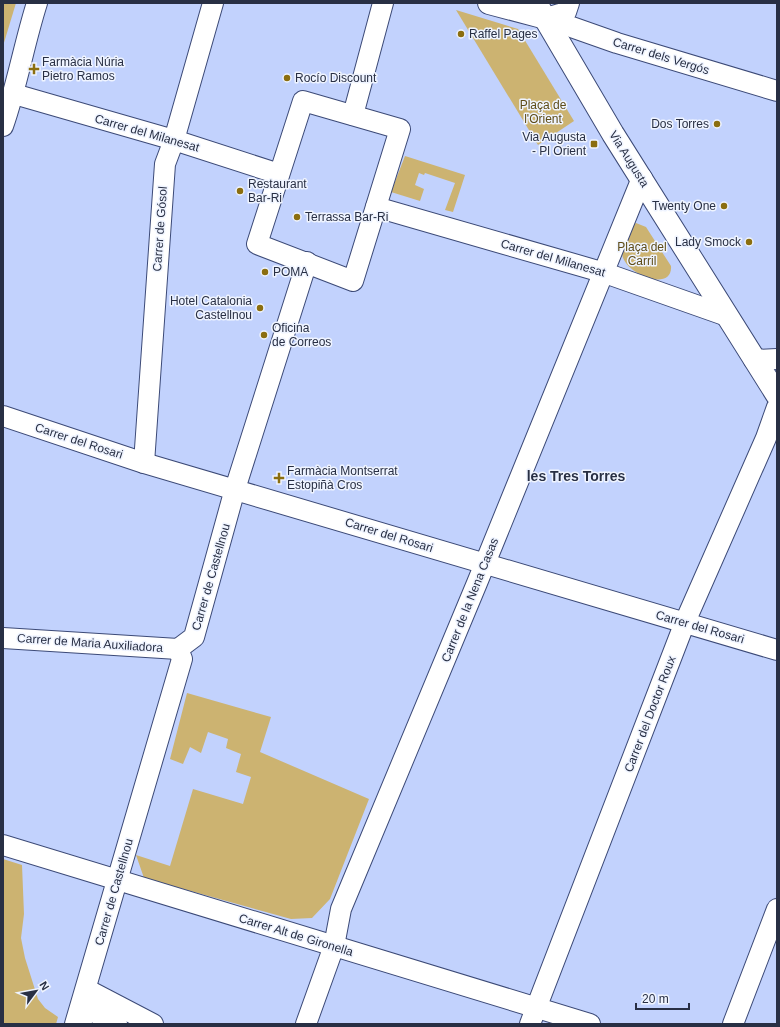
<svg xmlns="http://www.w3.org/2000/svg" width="780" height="1027" viewBox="0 0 780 1027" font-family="Helvetica,sans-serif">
<rect width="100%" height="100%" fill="#c2d2fd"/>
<!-- green -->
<g fill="#ccb371">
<path d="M3,3h13l-13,43z"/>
<path d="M456,10l62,19 56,92 -36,24z"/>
<path d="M405,156l60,19 -12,37 -8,-2 10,-27 -30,-10 -1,2 -5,-2 -4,12 9,4 -4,12 -29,-9z"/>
<path d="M636,223l10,4 25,39c2,27 -46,9 -49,-12 -1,-9 7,-21 11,-29z"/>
<path d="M187,693l84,24 -11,35 109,47 -39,100 -18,19 -21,1 -147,-41 -8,-23 34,11 23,-77 50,15 8,-27 -15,-5 5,-18 -15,-6 2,-9 -20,-7 -7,21 -11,-6 -7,17 -13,-5z"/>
<path d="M3,859l19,6 2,49 -3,24 4,20 13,41 7,9 13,9 -2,7h-53z"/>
</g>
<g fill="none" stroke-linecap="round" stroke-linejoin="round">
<!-- street casing -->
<g stroke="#3c4a77" stroke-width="22">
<g id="street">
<path d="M546,18l71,25 160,48"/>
<path d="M546,18l20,-6 3,-9"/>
<path d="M14,94l160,46 105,34"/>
<path d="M303,101l97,28 -47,152 -96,-37z"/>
<path d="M353,115l30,-112"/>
<path d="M3,126c14,-40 21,-82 34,-123"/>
<path d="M376,207l229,66 122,43"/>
<path d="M754,360l23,-1"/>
<path d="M3,416l141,47 633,187"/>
<path d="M144,463l21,-299 9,-24 39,-137"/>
<path d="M3,638l175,11"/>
<path d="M178,649l16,-12 41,-148 72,-227"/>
<path d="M3,845l587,179"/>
<path d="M86,989l67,35"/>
<path d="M75,1024l107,-365 -4,-10"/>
<path d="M81,1024l5,-16 31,16"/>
<path d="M306,1024l28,-78 7,-37 136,-326 165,-405"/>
<path d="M530,1024l155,-402 81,-184 11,-31"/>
<path d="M733,1024l44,-115"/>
</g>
</g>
<!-- primary casing -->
<g stroke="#3c4a77" stroke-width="24">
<g id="primary">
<path d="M489,3l57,15"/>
<path d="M536,3l77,131 164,261"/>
</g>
</g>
<!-- street -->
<use href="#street" stroke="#fff" stroke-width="20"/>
<!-- primary -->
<use href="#primary" stroke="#fff" stroke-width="22"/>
</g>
<!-- markers -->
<g fill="#8b6e0f" stroke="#eff4ff" stroke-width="1.5">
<circle cx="461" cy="34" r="4"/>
<path d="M32 63h4v4h4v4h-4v4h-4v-4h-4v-4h4z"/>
<circle cx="287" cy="78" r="4"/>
<circle cx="717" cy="124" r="4"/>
<rect x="590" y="140" width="8" height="8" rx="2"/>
<circle cx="240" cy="191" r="4"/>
<circle cx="724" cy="206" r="4"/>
<circle cx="297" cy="217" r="4"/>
<circle cx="749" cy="242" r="4"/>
<circle cx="265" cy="272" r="4"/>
<circle cx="260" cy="308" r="4"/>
<circle cx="264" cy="335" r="4"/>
<path d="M277 472h4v4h4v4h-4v4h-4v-4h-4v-4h4z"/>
</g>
<g text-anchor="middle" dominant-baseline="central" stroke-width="3" stroke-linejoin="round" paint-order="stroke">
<!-- poi labels -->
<g font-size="12" fill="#282f44" stroke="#eff4ff" text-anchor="start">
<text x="469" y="34">Raffel Pages</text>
<text x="42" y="62">Farmàcia Núria<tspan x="42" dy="14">Pietro Ramos</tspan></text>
<text x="295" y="78">Rocío Discount</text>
<text x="709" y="124" text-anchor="end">Dos Torres</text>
<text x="586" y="137" text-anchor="end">Via Augusta<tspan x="586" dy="14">- Pl Orient</tspan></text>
<text x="248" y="184">Restaurant<tspan x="248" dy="14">Bar-Ri</tspan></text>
<text x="716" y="206" text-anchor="end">Twenty One</text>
<text x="305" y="217">Terrassa Bar-Ri</text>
<text x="741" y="242" text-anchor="end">Lady Smock</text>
<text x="273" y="272">POMA</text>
<text x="252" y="301" text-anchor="end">Hotel Catalonia<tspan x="252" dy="14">Castellnou</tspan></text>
<text x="272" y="328">Oficina<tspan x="272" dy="14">de Correos</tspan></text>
<text x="287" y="471">Farmàcia Montserrat<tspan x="287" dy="14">Estopiñà Cros</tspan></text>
</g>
<!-- street labels -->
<g font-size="12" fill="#282f44" stroke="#eff4ff">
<text transform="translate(661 56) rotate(17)">Carrer dels Vergós</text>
<text transform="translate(147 133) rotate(16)">Carrer del Milanesat</text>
<text transform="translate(629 159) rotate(58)">Via Augusta</text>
<text transform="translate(160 229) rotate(-86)">Carrer de Gósol</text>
<text transform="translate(553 258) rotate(16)">Carrer del Milanesat</text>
<text transform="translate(79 441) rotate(18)">Carrer del Rosari</text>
<text transform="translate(389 535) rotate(17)">Carrer del Rosari</text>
<text transform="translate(211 577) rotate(-74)">Carrer de Castellnou</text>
<text transform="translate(470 600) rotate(-68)">Carrer de la Nena Casas</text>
<text transform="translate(700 627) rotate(16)">Carrer del Rosari</text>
<text transform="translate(90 643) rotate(4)">Carrer de Maria Auxiliadora</text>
<text transform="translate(650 714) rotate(-69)">Carrer del Doctor Roux</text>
<text transform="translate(114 892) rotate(-74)">Carrer de Castellnou</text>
<text transform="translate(296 935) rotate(17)">Carrer Alt de Gironella</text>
</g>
<!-- park labels -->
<g font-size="12" fill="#5e4c18" stroke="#eff4ff">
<text x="543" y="105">Plaça de<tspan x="543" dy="14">l'Orient</tspan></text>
<text x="642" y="247">Plaça del<tspan x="642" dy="14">Carril</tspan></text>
</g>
<!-- quarter labels -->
<g font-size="14" font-weight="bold" fill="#282f44" stroke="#eff4ff">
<text x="576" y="476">les Tres Torres</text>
</g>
</g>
<!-- border -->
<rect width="780" height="1027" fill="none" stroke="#282f44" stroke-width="8"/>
<!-- north arrow -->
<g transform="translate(36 991) rotate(58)" stroke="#eff4ff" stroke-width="3" paint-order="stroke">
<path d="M0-3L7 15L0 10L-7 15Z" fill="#282f44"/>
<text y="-6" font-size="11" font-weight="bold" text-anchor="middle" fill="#282f44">N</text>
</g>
<!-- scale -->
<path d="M636 1003v6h53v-6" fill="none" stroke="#282f44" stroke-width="2"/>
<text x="642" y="1003" font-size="12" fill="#282f44" stroke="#eff4ff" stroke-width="3" paint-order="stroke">20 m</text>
</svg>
